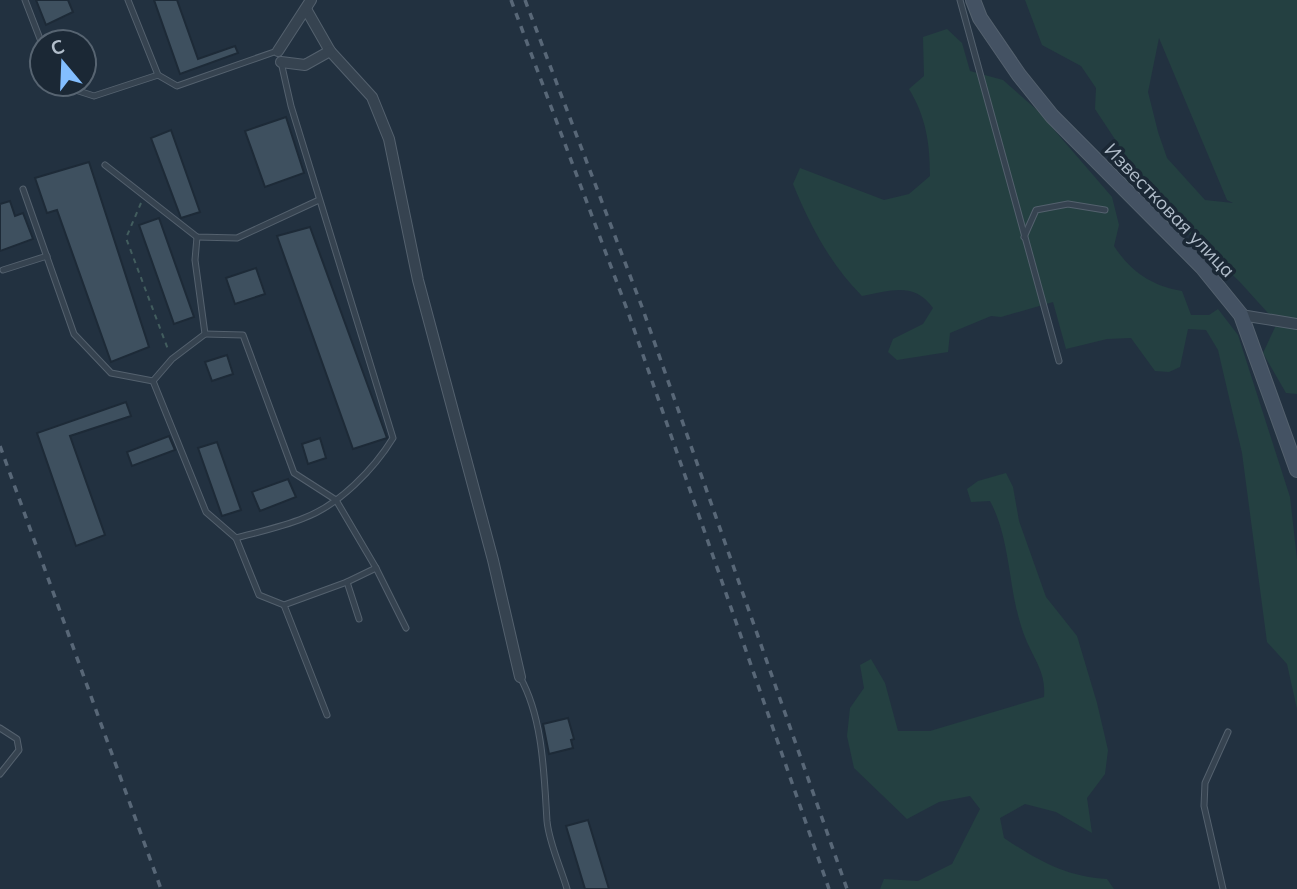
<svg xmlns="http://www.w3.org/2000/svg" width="1297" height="889" viewBox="0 0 1297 889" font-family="Mulish,sans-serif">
<rect width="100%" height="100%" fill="#223140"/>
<!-- green -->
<g fill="#244041" fill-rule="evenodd">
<path d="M1025,0h272v394l-11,-1 -23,-40 14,-30 -38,-42 -80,-75 -64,-97 1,-21 -15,-22 -39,-21zM1159,38l68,162 6,3 -28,-3 -38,-42 -9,-26 -10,-40z"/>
<path d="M947,29l15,14 8,28 33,9 34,30 75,87 7,28 -5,21c17,26 38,40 68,45l9,24h18l9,-6 20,26 52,162 7,62v150l-10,-45 -20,-22 -25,-189 -24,-103 -12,-20 -18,-1 -8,38 -11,5 -14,-1 -24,-33 -24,1 -41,10 -13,-47 -52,15 -10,-1 -41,17 -2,19 -51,8 -9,-8 5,-13 30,-15 10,-16c-19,-27 -43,-17 -71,-12 -32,-32 -52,-71 -69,-112l7,-16 84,32 25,-6 21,-18c0,-33 -4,-59 -21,-87l15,-13 -1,-39z"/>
<path d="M1006,473l7,14 6,34 27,76 31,39 20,67 11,47 -3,24 -18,24 5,35 -36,-21 -31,-8 -25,14 4,20c33,22 62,39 103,41l7,10h-234l4,-10 34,2 34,-17 28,-55 -10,-13 -31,6 -32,17 -53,-51 -7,-32 3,-28 14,-20 -4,-23 11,-6 14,24 13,48h32l114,-34c2,-23 -8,-35 -17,-55 -20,-46 -14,-98 -37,-141l-19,1 -4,-13 11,-8z"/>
</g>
<!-- building -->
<g fill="#3e505f" stroke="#1d2a37" stroke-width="2">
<path d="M36,0h32l5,12 -27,13z"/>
<path d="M154,0h23l21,59 37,-13 3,7 -58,21z"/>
<path d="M286,117l18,56 -39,14 -20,-56z"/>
<path d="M171,130l29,82 -19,6 -30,-80z"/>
<path d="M89,162l60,185 -38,15 -54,-152 -10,3 -12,-35z"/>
<path d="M10,201l5,15 8,-3 10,26 -33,12v-47z"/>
<path d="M159,218l35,99 -20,7 -35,-99z"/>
<path d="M310,227l77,211 -34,11 -76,-213z"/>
<path d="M256,268l9,26 -30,10 -9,-26z"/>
<path d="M227,355l6,19 -21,7 -7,-19z"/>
<path d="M126,402l5,14 -61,20 35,99 -29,11 -39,-113z"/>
<path d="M169,436l6,14 -43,16 -5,-14z"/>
<path d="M320,438l6,20 -18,6 -6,-20z"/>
<path d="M217,442l24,68 -19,6 -24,-68z"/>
<path d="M288,479l8,18 -36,14 -8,-19z"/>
<path d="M568,718l6,21 -3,1 2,8 -24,6 -6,-30z"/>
<path d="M588,820l21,69h-24l-19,-63z"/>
</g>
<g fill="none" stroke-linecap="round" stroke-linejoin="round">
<!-- service casing -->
<g stroke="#54616e" stroke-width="7">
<g id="service">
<path d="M25,0l17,44"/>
<path d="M128,0l30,75 19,11 100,-35"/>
<path d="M960,0l99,361"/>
<path d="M57,84l37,12 64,-21"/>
<path d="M105,165l92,72 40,1 82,-38"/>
<path d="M23,189l51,145 37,39 42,8"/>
<path d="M197,237l-2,23 10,74 -33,25 -19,22 53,131 30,26c22,-6 46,-11 68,-20 35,-13 70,-49 89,-80l-102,-332 -10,-44"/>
<path d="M1024,237l12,-27 32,-6 37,6"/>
<path d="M3,270l44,-14"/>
<path d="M205,334l38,1 51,138 42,27 40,68 30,60"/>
<path d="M236,538l23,57 25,10"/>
<path d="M359,619l-12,-37 29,-14"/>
<path d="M520,677c23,41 24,97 27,144 2,22 14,47 20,68"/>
<path d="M327,715l-43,-110 63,-23"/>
<path d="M0,728l17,11 2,11 -19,24"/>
<path d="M1223,889l-19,-83 1,-23 23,-51"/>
</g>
</g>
<!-- minor casing -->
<g stroke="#54616e" stroke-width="12">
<g id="minor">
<path d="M306,9l24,42 42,46 17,42 29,141 75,280 27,117"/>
<path d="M278,51l33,-51"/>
<path d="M281,62l24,3 25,-14"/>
<path d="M1241,315l56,9"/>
</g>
</g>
<!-- secondary casing -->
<g stroke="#54616e" stroke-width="16">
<path id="secondary" d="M973,0l7,18 39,57 33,41 150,151 39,48 56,155"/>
</g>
<!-- path -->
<path stroke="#425d5e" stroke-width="2" stroke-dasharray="5 5" stroke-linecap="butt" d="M141,203l-15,35 43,114"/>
<!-- service -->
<use href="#service" stroke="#364350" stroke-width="5"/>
<!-- minor -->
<use href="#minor" stroke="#364350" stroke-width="10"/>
<!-- secondary -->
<use href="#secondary" stroke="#445263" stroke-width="14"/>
<!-- rail -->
<g stroke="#586777" stroke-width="3.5" stroke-dasharray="7 7" stroke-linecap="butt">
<path d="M511,0l117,312 201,577"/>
<path d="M525,0l117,307 205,582"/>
<path d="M0,446l161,443"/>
</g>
</g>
<g text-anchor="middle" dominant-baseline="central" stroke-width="7" stroke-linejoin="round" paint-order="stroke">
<!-- street labels -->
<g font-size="19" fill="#b2becb" stroke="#1b2835">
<text transform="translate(1170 210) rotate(46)">Известковая улица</text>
</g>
</g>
<!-- north arrow -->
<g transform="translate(63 63) rotate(341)"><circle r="33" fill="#1b2835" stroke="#576471" stroke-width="2"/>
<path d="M0-5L12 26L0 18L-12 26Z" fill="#83beff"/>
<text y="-10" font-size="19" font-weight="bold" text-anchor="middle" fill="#b2becb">С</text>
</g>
</svg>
